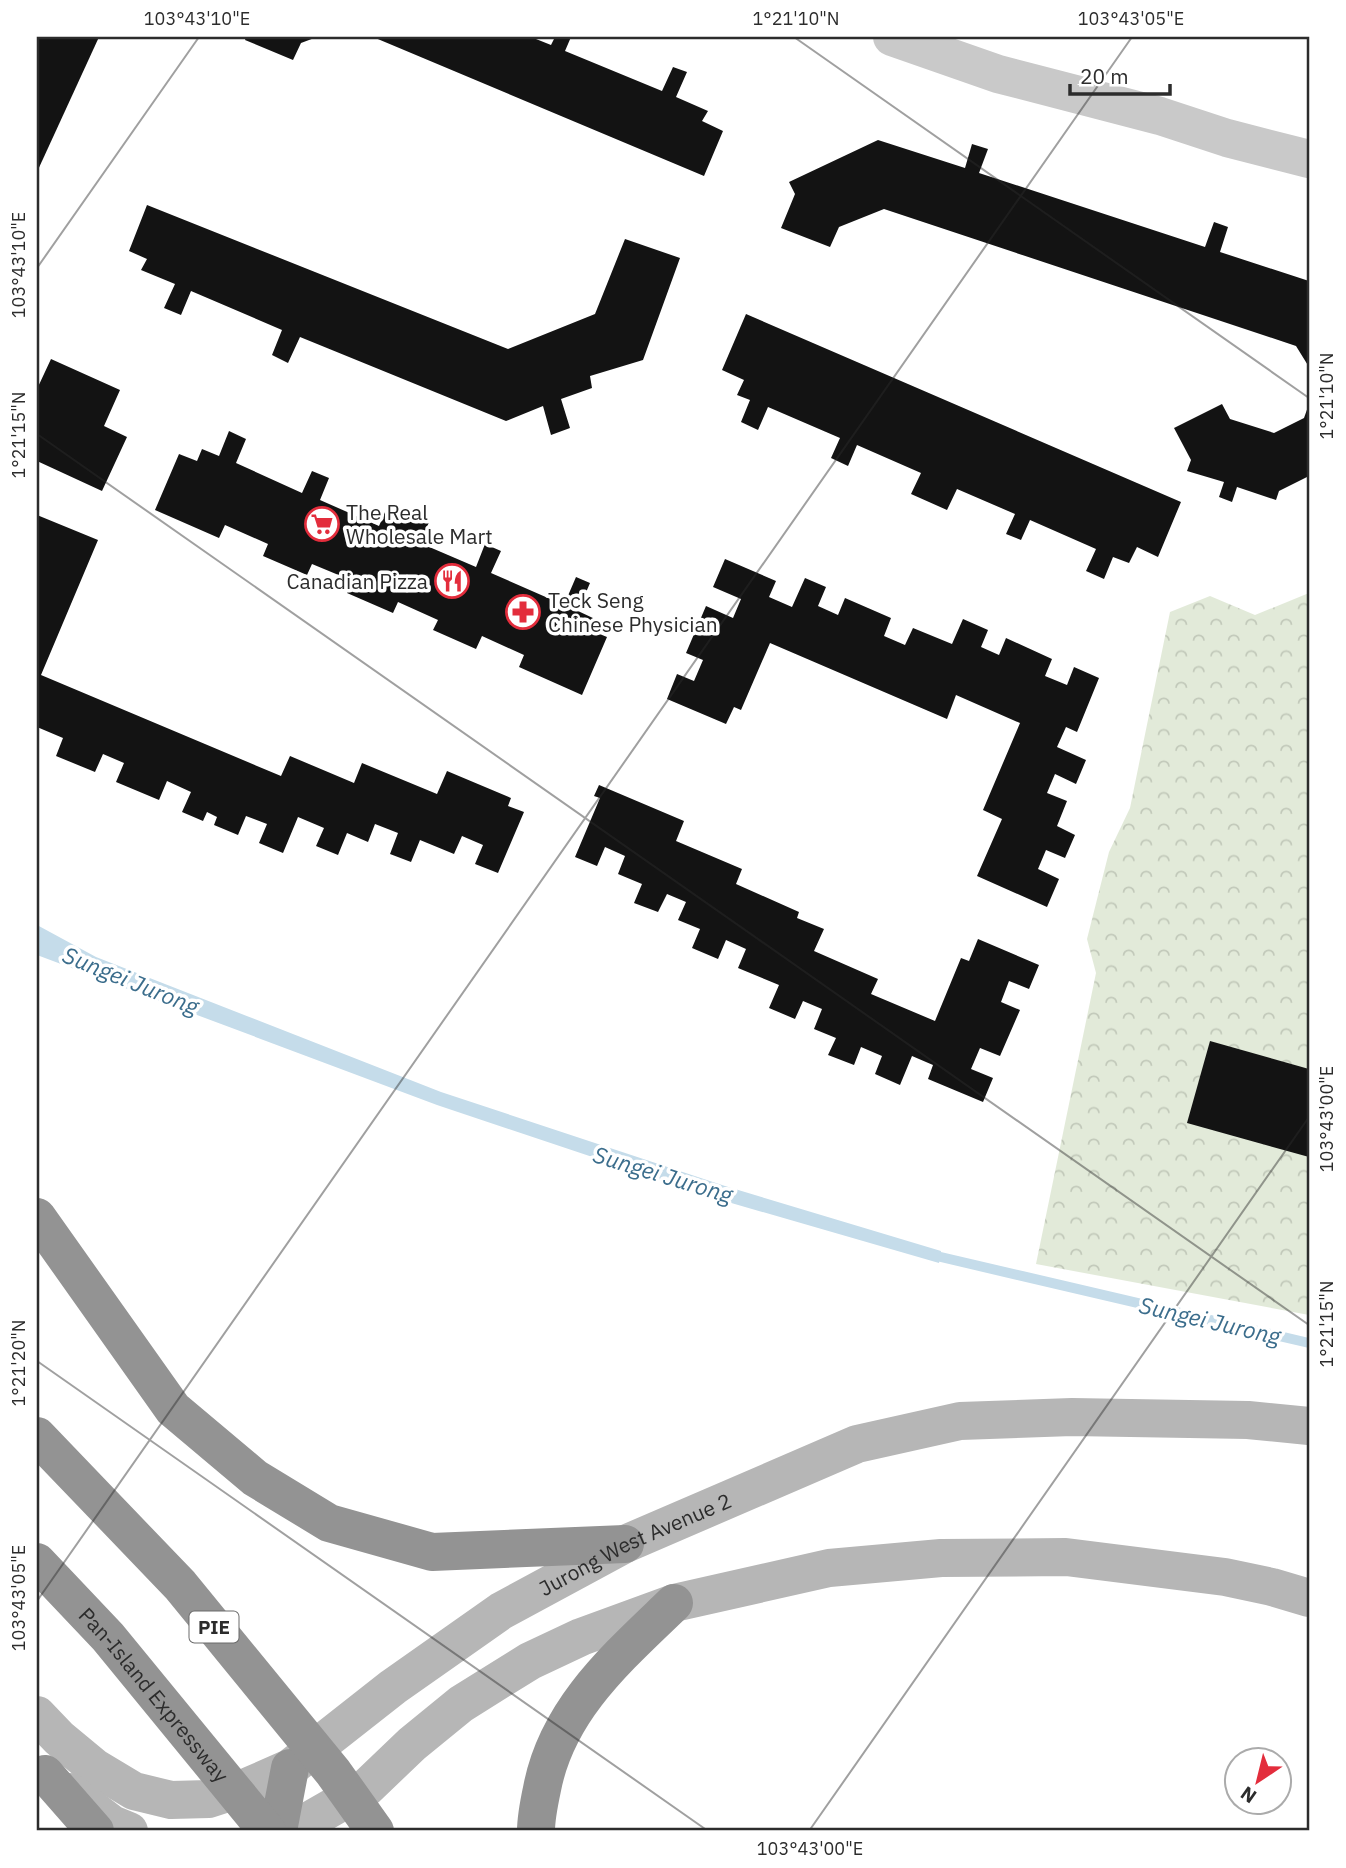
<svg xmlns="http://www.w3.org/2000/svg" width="1346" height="1868" viewBox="0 0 1346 1868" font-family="'IBM Plex Sans',sans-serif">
<defs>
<pattern id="park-crowns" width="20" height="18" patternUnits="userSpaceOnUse" patternTransform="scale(1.75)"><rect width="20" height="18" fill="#e2ead9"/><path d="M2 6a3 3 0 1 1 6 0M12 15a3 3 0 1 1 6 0" fill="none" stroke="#c2c9ba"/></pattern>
</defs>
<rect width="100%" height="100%" fill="#fff"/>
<!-- park -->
<path fill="url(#park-crowns)" d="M1309,593v722l-273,-51 60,-291 -9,-34 22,-87 21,-44 40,-196 40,-16 45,19z"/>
<!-- water -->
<path fill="#c5dcea" d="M37,925l59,32 345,135 284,94 216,65 -2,12 -218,-63 -284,-95 -400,-150z"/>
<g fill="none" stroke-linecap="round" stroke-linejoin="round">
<!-- stream -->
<path stroke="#c5dcea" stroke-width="10" d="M928,1254l381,89"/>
</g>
<!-- building -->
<g fill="#131313">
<path d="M37,37h62l-62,135z"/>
<path d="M246,37h71l-16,6 -8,17 -48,-20z"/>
<path d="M373,37h158l20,8 4,-8h16l-6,14 97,40 11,-24 14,5 -11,25 32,14 -6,10 21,10 -19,45z"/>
<path d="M878,140l87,28 7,-24 16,5 -9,24 226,74 9,-25 14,5 -8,25 89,29v86l-13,-21 -412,-137 -45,18 -9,20 -49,-19 14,-34 -6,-12z"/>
<path d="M147,205l361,144 87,-35 30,-75 55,19 -37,102 -53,16 2,12 -31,11 9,29 -19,7 -8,-29 -37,15 -206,-84 -12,26 -16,-8 10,-25 -91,-39 -10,24 -17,-7 11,-24 -34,-14 6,-11 -18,-8z"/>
<path d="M746,314l435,188 -23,55 -21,-10 -8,16 -16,-6 -9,22 -18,-8 10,-22 -66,-29 -9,20 -15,-6 9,-20 -58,-25 -10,21 -36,-16 10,-21 -64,-28 -9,21 -17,-8 9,-20 -72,-31 -10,23 -17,-8 9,-22 -13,-5 7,-15 -22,-10z"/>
<path d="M51,359l69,31 -16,36 23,11 -25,54 -65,-30v-72z"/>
<path d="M1222,404l8,15 44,14 30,-15 5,-14v72l-30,15 -3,9 -39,-13 -5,15 -13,-5 5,-15 -37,-11 4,-11 -17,-32z"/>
<path d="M229,431l17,8 -10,24 66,30 10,-22 17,7 -9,22 59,26 10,-23 41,17 -10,23 56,24 9,-23 16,7 -10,22 73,32 12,-28 14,6 -12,28 17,8 -5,11 17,7 -25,58 -63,-28 5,-12 -42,-19 -6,13 -43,-19 5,-10 -40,-18 -5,11 -46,-20 6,-12 -41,-17 -5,11 -44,-19 5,-12 -43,-19 -6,13 -64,-28 24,-56 18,7 5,-12 17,7z"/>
<path d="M37,515l61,25 -57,135 240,101 9,-20 64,27 8,-20 75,31 10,-23 64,27 -3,8 16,6 -26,61 -23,-9 8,-19 -21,-9 -8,18 -34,-14 -9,22 -21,-8 8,-21 -23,-9 -7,18 -21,-9 -9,22 -22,-9 8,-18 -26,-11 -15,36 -24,-10 8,-19 -21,-8 -8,19 -24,-10 3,-8 -10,-5 -4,9 -21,-9 9,-20 -24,-11 -8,19 -43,-18 8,-19 -21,-9 -8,18 -39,-16 7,-18 -26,-11z"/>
<path d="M725,559l51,22 -7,16 23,10 13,-29 21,9 -8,19 20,9 7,-17 46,20 -7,18 21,9 8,-17 39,16 11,-25 25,11 -7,17 18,8 7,-17 46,21 -7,17 22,9 7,-18 25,11 -22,54 -11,-5 -9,20 29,13 -10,24 -21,-10 -8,19 20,8 -10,25 18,9 -10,23 -19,-8 -8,19 21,10 -12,28 -70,-31 25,-57 -19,-9 37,-87 -64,-28 -9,24 -177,-76 -29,67 -7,-3 -8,17 -59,-25 10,-25 17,7 9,-21 -17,-7 20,-47 27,12 8,-19 -28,-12z"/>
<path d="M599,785l85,36 -8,20 66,28 -6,15 63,28 -2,6 27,11 -10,22 64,28 -7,15 64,27 26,-63 8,3 9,-22 61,26 -10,24 -20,-8 -8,21 19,8 -20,46 -20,-8 -9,21 22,9 -10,24 -55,-23 5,-14 -21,-9 -12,29 -25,-11 7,-18 -21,-9 -7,18 -26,-10 8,-17 -22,-9 8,-20 -19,-8 -8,18 -26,-11 10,-23 -41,-17 8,-19 -20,-9 -8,19 -26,-11 8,-19 -22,-9 8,-18 -19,-8 -9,18 -24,-9 8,-19 -24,-10 7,-18 -20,-9 -8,19 -22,-9 25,-59 -6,-2z"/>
<path d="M1210,1041l99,28v88l-122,-34z"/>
</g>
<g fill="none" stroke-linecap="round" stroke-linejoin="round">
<!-- street -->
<path stroke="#c9c9c9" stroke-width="38" d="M892,37l106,37 162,42 67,22 82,21"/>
<!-- secondary -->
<g stroke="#b6b6b6" stroke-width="38">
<path id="s1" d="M37,1715l22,23 35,29 40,24 37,9 38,-1 40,-13 41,-18 103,-81 108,-76 124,-67 232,-100 103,-23 112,-4 176,3 61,6"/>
<path d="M70,1792l42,32 17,7"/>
<path d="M291,1831l75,-43 46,-44 49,-40 69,-43 51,-24 93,-34 155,-35 112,-10 125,-1 159,20 47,10 37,11"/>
</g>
<!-- highway -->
<g stroke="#939393" stroke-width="38">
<path d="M37,1217l136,192 82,69 74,45 103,29 193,-8"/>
<path d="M45,1774l50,57"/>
<path d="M278,1831l12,-63"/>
<path d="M536,1831c0,-14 3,-28 6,-42 15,-80 76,-132 132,-186"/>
</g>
<!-- highway-bridge -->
<g stroke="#939393" stroke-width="38">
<path d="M37,1436l143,149 153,187 42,59"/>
<path id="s2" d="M37,1562l71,75 159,194"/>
</g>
</g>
<!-- ticks -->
<path fill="none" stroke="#2c2c2c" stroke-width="2" stroke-opacity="0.45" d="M794,37l515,361M37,268l162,-231M37,434l1272,891M37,1361l671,470M37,1601l1095,-1564M809,1831l500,-714"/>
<!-- icons -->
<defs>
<g id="supermarket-ring" transform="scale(1.75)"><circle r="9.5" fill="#fff" stroke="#e32d3c" stroke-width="1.5"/><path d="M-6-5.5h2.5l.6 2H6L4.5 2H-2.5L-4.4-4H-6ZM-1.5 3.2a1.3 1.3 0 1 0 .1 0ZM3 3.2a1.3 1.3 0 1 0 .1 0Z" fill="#e32d3c"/></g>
<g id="restaurant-ring" transform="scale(1.75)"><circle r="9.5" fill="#fff" stroke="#e32d3c" stroke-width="1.5"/><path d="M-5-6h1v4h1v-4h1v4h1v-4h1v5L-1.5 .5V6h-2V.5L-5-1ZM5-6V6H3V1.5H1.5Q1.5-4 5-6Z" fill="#e32d3c"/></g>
<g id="pharmacy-ring" transform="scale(1.75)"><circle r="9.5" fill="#fff" stroke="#e32d3c" stroke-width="1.5"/><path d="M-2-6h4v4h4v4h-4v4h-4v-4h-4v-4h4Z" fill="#e32d3c"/></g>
</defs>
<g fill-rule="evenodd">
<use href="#supermarket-ring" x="322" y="524"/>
<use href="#restaurant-ring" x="452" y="581"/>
<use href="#pharmacy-ring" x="523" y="612"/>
</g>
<g text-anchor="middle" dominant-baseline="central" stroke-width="7" stroke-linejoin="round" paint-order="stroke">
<!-- shield labels -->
<rect fill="#fff" stroke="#6b6b6b" stroke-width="2" x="189.5" y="1611.5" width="49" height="31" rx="5"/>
<g font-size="19" font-weight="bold" fill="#2c2c2c">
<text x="214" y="1627">PIE</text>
</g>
<!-- poi labels -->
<g font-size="21" fill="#2c2c2c" stroke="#fff" text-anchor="start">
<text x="346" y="512">The Real<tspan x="346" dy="24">Wholesale Mart</tspan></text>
<text x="428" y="581" text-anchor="end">Canadian Pizza</text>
<text x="548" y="600">Teck Seng<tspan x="548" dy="24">Chinese Physician</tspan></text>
</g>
<!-- street labels -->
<g font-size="21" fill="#2c2c2c" stroke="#fff">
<text stroke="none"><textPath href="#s1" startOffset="700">Jurong West Avenue 2</textPath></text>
<text stroke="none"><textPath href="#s2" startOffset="177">Pan-Island Expressway</textPath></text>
</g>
<!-- water labels -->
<g font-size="23" font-style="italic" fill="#3b6d8c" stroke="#fff">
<text transform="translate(131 980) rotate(22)">Sungei Jurong</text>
<text transform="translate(663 1174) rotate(17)">Sungei Jurong</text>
<text transform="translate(1210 1320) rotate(13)">Sungei Jurong</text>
</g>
</g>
<!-- border -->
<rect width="1346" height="1868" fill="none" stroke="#ffffff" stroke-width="77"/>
<!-- north arrow -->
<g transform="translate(1258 1781) rotate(215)"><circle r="33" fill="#ffffff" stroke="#ababab" stroke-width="2"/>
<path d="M0-5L12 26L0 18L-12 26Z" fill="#e32d3c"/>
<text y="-10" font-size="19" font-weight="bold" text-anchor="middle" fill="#2c2c2c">N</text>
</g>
<!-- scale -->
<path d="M1070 84v10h100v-10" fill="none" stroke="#2c2c2c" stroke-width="3.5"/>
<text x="1080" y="84" font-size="21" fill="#2c2c2c" stroke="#ffffff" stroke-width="5" paint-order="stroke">20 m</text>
<rect x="38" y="38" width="1270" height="1791" fill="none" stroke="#2c2c2c" stroke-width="2.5"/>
<g font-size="18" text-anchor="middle" fill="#2c2c2c">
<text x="197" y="25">103°43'10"E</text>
<text x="796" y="25">1°21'10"N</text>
<text x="1131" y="25">103°43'05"E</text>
<text transform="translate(19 265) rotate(-90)" y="6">103°43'10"E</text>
<text transform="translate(1327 396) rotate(-90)" y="6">1°21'10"N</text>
<text transform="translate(19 435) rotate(-90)" y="6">1°21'15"N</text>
<text transform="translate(1327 1119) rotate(-90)" y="6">103°43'00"E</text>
<text transform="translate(1327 1324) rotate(-90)" y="6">1°21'15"N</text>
<text transform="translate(19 1363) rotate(-90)" y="6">1°21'20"N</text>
<text transform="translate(19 1598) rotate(-90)" y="6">103°43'05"E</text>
<text x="810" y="1855">103°43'00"E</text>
</g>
</svg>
